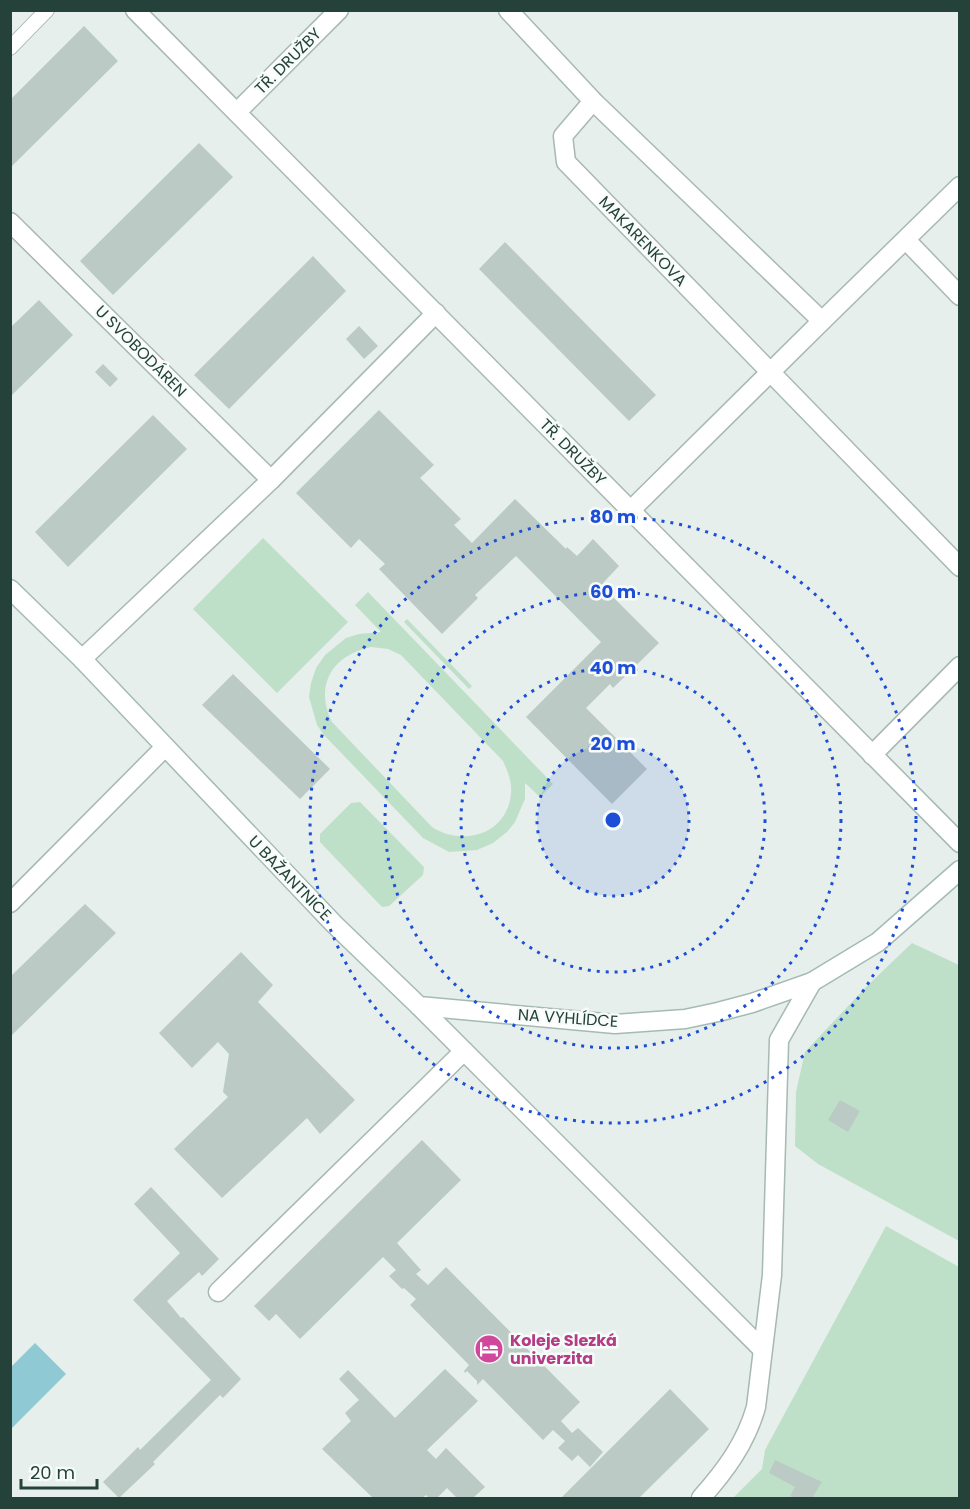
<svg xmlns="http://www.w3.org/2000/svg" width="970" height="1509" viewBox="0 0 970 1509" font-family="Poppins,sans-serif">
<rect width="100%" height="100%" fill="#e6efeb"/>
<!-- green -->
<g fill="#bfe0c8" fill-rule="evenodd">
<path d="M263,538l85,84 -71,71 -84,-84z"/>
<path d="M368,592l185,192 -13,13 -15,-14v16l-10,23 -8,10 -14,11 -16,7 -28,2 -26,-14 -99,-103 -7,-10 -8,-28 2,-14 5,-15 9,-13 21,-17 13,-4 22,-2 -26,-27zM371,647l17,2 13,6 102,106c5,11 9,21 8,32 -3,41 -48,54 -79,34l-100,-105c-18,-36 0,-67 39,-75z"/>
<path d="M407,619l65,67 -3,3 -65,-67z"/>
<path d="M360,802l64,65 -1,8 -34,31 -7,1 -62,-65v-8l31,-31z"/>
<path d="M912,943l47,22v276l-141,-77 -23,-18 1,-54 9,-40 61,-65z"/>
<path d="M886,1226l73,41v231h-226l29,-29 3,-19z"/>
</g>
<!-- water -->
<path fill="#8ec9d4" d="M35,1343l31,31 -55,55v-62z"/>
<!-- building -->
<g fill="#bbcac4">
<path d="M84,26l34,35 -108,107v-68z"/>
<path d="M199,143l34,34 -120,118 -33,-34z"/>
<path d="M505,242l151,153 -27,26 -150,-152z"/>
<path d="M313,256l33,35 -117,118 -35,-34z"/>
<path d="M39,300l34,35 -63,62v-69z"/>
<path d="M359,326l19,20 -14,13 -18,-20z"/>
<path d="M103,364l15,15 -8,8 -15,-15z"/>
<path d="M379,410l55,55 -14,13 41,41 -7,6 18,18 43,-44 51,50 1,-2 10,9 16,-17 26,27 -16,17 8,8 -2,2 50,50 -46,45 -3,-4 -24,24 61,61 -35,35 -86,-87 75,-75 -85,-86 -41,39 3,3 -36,36 -63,-65 6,-5 -26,-25 -8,9 -55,-55z"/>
<path d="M153,415l34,34 -119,118 -33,-35z"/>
<path d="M233,674l97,95 -30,30 -98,-94z"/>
<path d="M85,904l31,29 -106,104v-60z"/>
<path d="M241,952l32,33 -15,17 97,98 -35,34 -13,-16 -85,80 -48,-49 54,-52 -5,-5 6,-38 -11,-12 -26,26 -33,-35z"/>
<path d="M840,1100l20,11 -12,21 -20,-12z"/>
<path d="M422,1140l39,40 -64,63 24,27 -5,4 12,11 18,-18 134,135 -19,19 11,12 6,-5 25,24 -13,15 -12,-12 -6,6 -14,-13 7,-7 -12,-11 -10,10 -60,-61 -6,6v-4l-10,-10 -2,2 -1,-2 5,-6 -59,-60 6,-6 -12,-11 -2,1 -13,-13 7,-6 -13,-13 -83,82 -24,-25 -7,7 -15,-15z"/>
<path d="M151,1187l68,72 -17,17 -3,-4 -32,29 14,17 2,-1 58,62 -18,19 -3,-3 -67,67 2,2 -36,34 -16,-16 35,-35 2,3 71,-70 -78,-80 47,-47 -46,-49z"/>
<path d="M445,1369l33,32 -51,49 9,9 10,-11 39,39 -12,11h-16l-10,-10 -10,10h-8l-3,-3 -4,3h-49l-51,-49 29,-28 -6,-8 14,-13 -20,-21 9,-9 47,48z"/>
<path d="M670,1389l39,40 -70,69h-78z"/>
<path d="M775,1460l47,22 -10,16h-17l-5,-2 5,-9 -26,-14z"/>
</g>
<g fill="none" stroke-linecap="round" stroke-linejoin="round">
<!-- lane casing -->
<g stroke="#a8b8b2" stroke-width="16">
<path id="lane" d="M10,48l37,-38"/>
</g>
<!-- street casing -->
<g stroke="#a8b8b2" stroke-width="21">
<g id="street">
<path d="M135,10l825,833"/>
<path d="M508,10l85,91 229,220 138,-135"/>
<path d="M593,101l-30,35 3,26 394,405"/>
<path d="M237,112l102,-102"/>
<path d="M10,222l261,258"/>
<path d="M906,240l54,56"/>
<path d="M631,510l191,-189"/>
<path d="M82,659l189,-179 165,-167"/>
<path d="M872,755l88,-89"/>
<path d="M10,903l155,-156"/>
<path d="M419,1006l343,343"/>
<path d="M218,1292l246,-241"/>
<path d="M701,1498c24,-27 45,-55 55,-91l16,-132 7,-235 33,-58"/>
</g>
</g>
<!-- secondary casing -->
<g stroke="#a4bbb3" stroke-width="21">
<path id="secondary" d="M10,589l72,70 252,265 85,82 196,18 70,-5 33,-7 34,-9 60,-21 66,-40 82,-72"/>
</g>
<!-- lane -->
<use href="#lane" stroke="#fff" stroke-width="14"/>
<!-- street -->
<use href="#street" stroke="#fff" stroke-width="18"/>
<!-- secondary -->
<use href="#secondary" stroke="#fff" stroke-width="18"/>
</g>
<!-- distance rings -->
<circle cx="613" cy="820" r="76" fill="#1d4ed8" fill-opacity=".12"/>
<g fill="none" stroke="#1d4ed8" stroke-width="3" stroke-dasharray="3 6">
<circle cx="613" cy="820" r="76"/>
<circle cx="613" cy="820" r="152"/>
<circle cx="613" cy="820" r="228"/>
<circle cx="613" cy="820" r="303"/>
</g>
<!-- icons -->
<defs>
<g id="hotel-disc" transform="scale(1.5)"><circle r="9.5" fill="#d1479c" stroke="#f7fbf9"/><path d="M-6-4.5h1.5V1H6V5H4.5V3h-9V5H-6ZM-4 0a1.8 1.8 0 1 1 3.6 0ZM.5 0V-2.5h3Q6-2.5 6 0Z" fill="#fff"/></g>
</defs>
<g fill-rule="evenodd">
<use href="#hotel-disc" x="489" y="1349"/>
</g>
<g text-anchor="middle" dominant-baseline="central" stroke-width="5" stroke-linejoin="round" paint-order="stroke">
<!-- street labels -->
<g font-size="16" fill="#24423a" stroke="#f7fbf9">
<text transform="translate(288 61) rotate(-45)">TŘ. DRUŽBY</text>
<text transform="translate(643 241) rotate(46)">MAKARENKOVA</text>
<text transform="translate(141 351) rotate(45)">U SVOBODÁREN</text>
<text transform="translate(573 452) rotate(45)">TŘ. DRUŽBY</text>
<text transform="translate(290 878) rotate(46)">U BAŽANTNICE</text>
<text transform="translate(568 1018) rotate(4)">NA VYHLÍDCE</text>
</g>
<!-- hotel labels -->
<g font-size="16" font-weight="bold" fill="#b23c85" stroke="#f7fbf9" text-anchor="start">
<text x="510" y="1340">Koleje Slezká<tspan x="510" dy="18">univerzita</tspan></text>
</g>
</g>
<circle cx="613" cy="820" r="9" fill="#1d4ed8" stroke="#f7fbf9" stroke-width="3"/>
<g font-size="18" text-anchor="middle" font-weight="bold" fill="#1d4ed8" stroke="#f7fbf9" stroke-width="5" stroke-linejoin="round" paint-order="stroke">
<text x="613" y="523">80 m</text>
<text x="613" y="598">60 m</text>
<text x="613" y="674">40 m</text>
<text x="613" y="750">20 m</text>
</g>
<!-- border -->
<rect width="970" height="1509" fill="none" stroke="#24423a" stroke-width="24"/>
<!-- scale -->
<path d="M21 1479v9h76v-9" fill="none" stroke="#24423a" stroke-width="3"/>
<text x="30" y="1479" font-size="18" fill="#24423a" stroke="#f7fbf9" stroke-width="4.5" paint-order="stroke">20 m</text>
</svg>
